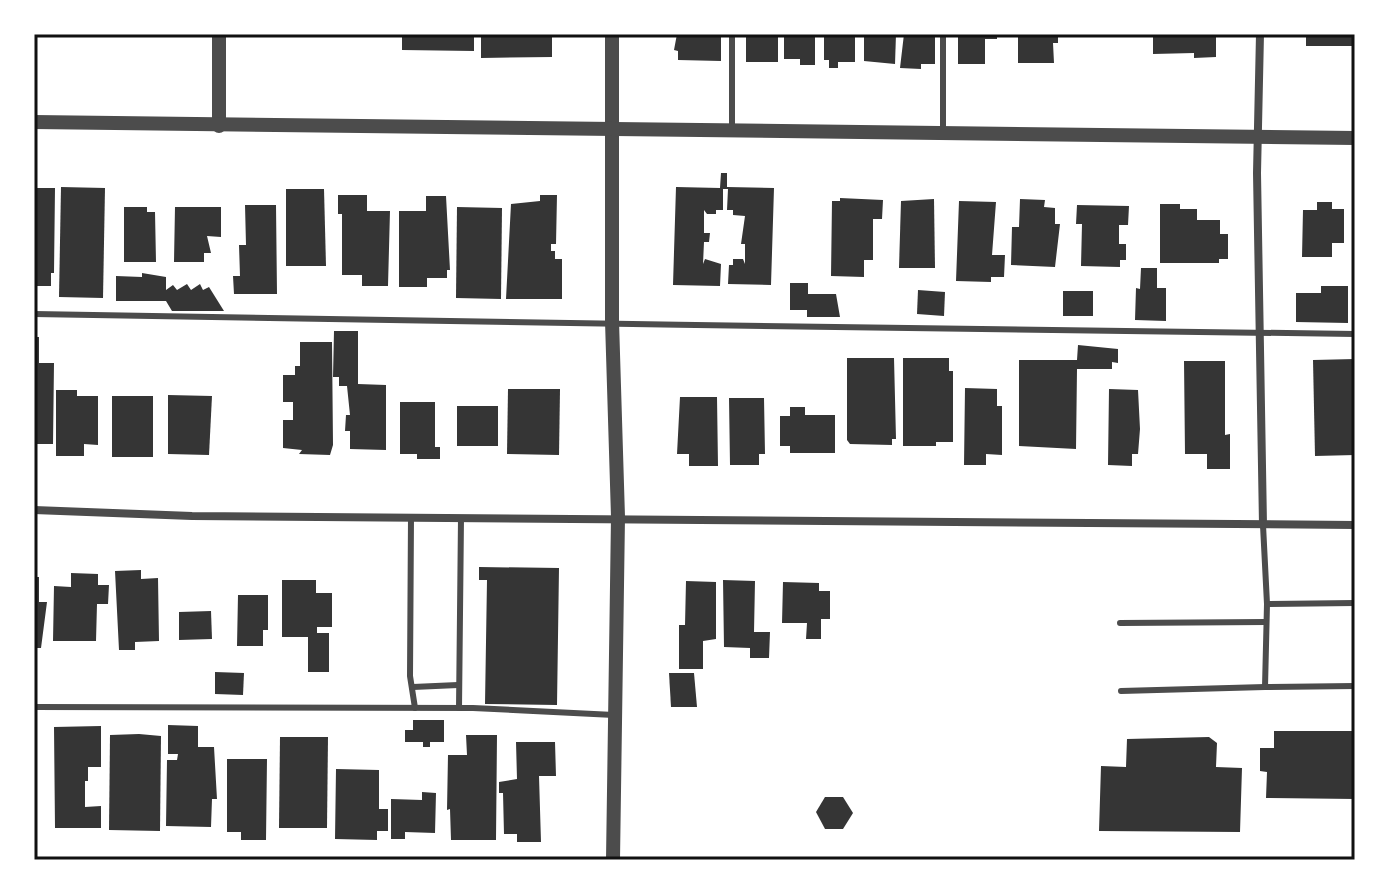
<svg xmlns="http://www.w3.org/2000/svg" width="1389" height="894" viewBox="0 0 1389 894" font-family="Mulish,sans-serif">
<rect width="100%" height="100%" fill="#fff"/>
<!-- building -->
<g fill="#353535">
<path d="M402,34h72v17l-72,-1z"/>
<path d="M481,34h71v23l-71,1z"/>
<path d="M677,34h44v27l-43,-1v-9l-4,-1z"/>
<rect x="746" y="34" width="32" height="28"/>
<path d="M784,34h31v31h-15v-6h-16z"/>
<path d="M824,34h31v28h-17v6h-9v-8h-5z"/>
<path d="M864,34h32l-1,30 -31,-3z"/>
<path d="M904,34h31v30h-14v5l-21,-1z"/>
<path d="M963,34h34v5h-12v25h-27v-28z"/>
<path d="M1018,34l40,2v7h-5l1,20h-36z"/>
<path d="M1153,34h63v23l-22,1v-5l-41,1z"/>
<rect x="1306" y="34" width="49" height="12"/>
<path d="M721,173h6v14l47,1 -3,97 -43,-1 1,-19h4v-6h10l2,5v-20h-4l4,-28 -12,-1v-5h-6l1,-21h-5v21h-7v4h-9l-3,-4v23h6l-1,9h-5l-1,22 2,-5 16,5 -1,22 -47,-1 3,-98 44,1z"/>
<path d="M61,187l44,1 -2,110 -44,-1z"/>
<path d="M34,188h21l-1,85h-3v13h-17z"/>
<path d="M286,189h38l2,77h-40z"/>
<path d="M338,195h29v16h23l-2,75h-26v-11h-20v-61h-4z"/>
<path d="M540,195h17l-1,49h-5v7h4v8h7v40h-56l5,-95 29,-3z"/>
<path d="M426,196h20l4,74h-3v8h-20v9h-28v-76h27z"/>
<path d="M840,198l43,2 -1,19h-9v41h-9v17l-33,-1 1,-75h8z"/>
<path d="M934,199l1,69h-36l2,-67z"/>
<path d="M1020,199l25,1 -1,7 11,1v16h5l-5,43 -44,-2 1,-38h7z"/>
<path d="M959,201l37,1 -4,53h13l-1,22h-13v5l-35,-1z"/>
<path d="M1317,202h15v7h12v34h-12v14h-30l1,-47h14z"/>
<path d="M1160,204h20v5h17v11h23v14h8v25h-9v4h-59z"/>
<path d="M245,205h31l1,89h-43l-1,-18h7l-1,-31h7z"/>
<path d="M1077,205l52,1 -1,19h-9v19h7v16h-6v7l-39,-1 1,-42h-6z"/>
<path d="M124,207h23v5h8l1,50h-32z"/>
<path d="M175,207h46v30l-14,-1 4,17h-7v9h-30z"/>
<path d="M457,207l45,1 -1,91 -45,-1z"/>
<path d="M1141,268h16v20h9v33l-31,-1 1,-32 4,1z"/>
<path d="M142,273l24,4v13l7,-5 4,5 10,-6 4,6 9,-6 3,6 6,-3 15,24h-52l-6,-10h-50v-25l26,1z"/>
<path d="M790,283h18v11h28l4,23h-33v-7h-17z"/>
<path d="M1321,286h27v37l-52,-1v-29h25z"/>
<path d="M918,290l27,2 -1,24 -27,-2z"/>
<rect x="1063" y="291" width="30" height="25"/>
<path d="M334,331h24v53l28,1v65l-36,-1v-18h-5l1,-16h4l-3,-29h-8v-9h-6z"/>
<path d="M34,337h5v26h15l-1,81h-19z"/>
<path d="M300,342h32l1,103 -3,10 -31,-1 3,-4 -19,-2v-28h10v-18h-10v-27h12v-9h5z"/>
<path d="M1078,345l40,4v14l-6,-1v7h-35l-1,80 -57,-3v-86h58z"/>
<path d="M847,358h47l2,81h-4v6l-42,-1 -3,-4z"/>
<path d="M903,358h46v13h4v71h-17v4h-33z"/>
<path d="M1355,359v96l-40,1 -2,-96z"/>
<path d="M1184,361h41v74l5,-1v35h-23v-15h-22z"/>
<path d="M965,388l32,1v17h5v49l-16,-1v11h-22z"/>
<path d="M508,389h52l-1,66 -52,-1z"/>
<path d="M1109,389l29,1 2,39 -2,25h-6v12l-24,-1z"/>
<path d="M56,390h21v6h21v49l-14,-1v12h-28z"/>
<path d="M168,395l44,1 -3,59 -41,-1z"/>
<rect x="112" y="396" width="41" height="61"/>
<path d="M680,397h37l1,69h-29v-12h-12z"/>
<path d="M729,398h35l1,56h-6v11h-29z"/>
<path d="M400,402h35v45h5v12h-23v-5h-17z"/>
<rect x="457" y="406" width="41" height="40"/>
<path d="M790,407h15v8h30v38h-45v-7h-10v-30h10z"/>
<path d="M479,567l80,1 -2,137 -72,-1 2,-124h-8z"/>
<path d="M141,570v9l17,-1 1,63 -24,1v8h-16l-4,-79z"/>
<path d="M71,573l27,1v11h11l-1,19h-11l-1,37h-43l1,-55 17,1z"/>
<path d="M34,577h5v25h8l-6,46h-7z"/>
<path d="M282,580h34v13h16v34h-15v6h12v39h-21v-35h-26z"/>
<path d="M723,580l32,1 -1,51h16l-1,26h-19v-10l-26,-1z"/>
<path d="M686,581l30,1v57l-13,2v28h-24v-44h6z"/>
<path d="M783,582l36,1v8h11v28h-9v20h-15l1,-16h-25z"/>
<path d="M238,595h30v35h-5v16h-26z"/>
<path d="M211,611l1,28 -33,1v-28z"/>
<path d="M215,672l29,1 -1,22 -28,-1z"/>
<path d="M669,673h25l3,34h-26z"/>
<path d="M413,720h31v22h-14v5h-7v-5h-18v-12h8z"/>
<path d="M168,725l30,1v21h16l3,52h-5l-1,28 -45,-1 1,-66h10l1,-6h-10z"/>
<path d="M101,726v41h-13v14h-3v26l16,-1v22h-46l-1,-101z"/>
<path d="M1274,731h81v68l-89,-1 1,-26 -7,-1v-23h14z"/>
<path d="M139,734l22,2 -1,95 -51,-1 1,-95z"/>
<path d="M466,735h31l-1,105h-45l-1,-31 -3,1 1,-55h19z"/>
<path d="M280,737h48l-1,91h-48z"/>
<path d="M1209,737l8,6 -1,24 26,1 -2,64 -141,-1 2,-65 25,1 1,-28z"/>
<path d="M516,742h39l1,34h-17l2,66h-24v-8h-13l-1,-41h-4v-11l18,-3z"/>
<path d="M227,759h40l-1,81h-25v-8h-14z"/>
<path d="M336,769l43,1v39h9v22h-11v9l-42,-1z"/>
<path d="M422,792l14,1 -1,40 -30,-1v7h-14v-40l31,1z"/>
<path d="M825,797h18l10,16 -10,16h-18l-9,-17z"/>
</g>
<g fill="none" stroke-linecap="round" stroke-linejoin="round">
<!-- service -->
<g stroke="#4c4c4c" stroke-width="6">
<path d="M943,34v98"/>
<path d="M732,130v-96"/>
<path d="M34,314c440,6 881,17 1321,20"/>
<path d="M411,517l-1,159 5,32"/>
<path d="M1263,525l4,79 88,-1"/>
<path d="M1267,604l-2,83 90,-1"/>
<path d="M1120,623l146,-1"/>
<path d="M413,687l45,-2"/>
<path d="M1121,691l144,-4"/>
<path d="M34,707l439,1 141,7"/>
<path d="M459,708l2,-190"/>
</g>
<!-- minor -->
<g stroke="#4c4c4c" stroke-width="8">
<path d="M1260,34l-3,139 6,352"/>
<path d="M34,510l158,6 1163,9"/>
</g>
<!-- tertiary -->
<g stroke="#4c4c4c" stroke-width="14">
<path d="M219,34v92"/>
<path d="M612,34v287l6,196 -5,343"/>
<path d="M34,122l1321,16"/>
</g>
</g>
<!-- border -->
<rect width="1389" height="894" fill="none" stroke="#ffffff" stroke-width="72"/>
<rect x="36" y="36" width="1317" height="822" fill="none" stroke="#111" stroke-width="3"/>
</svg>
